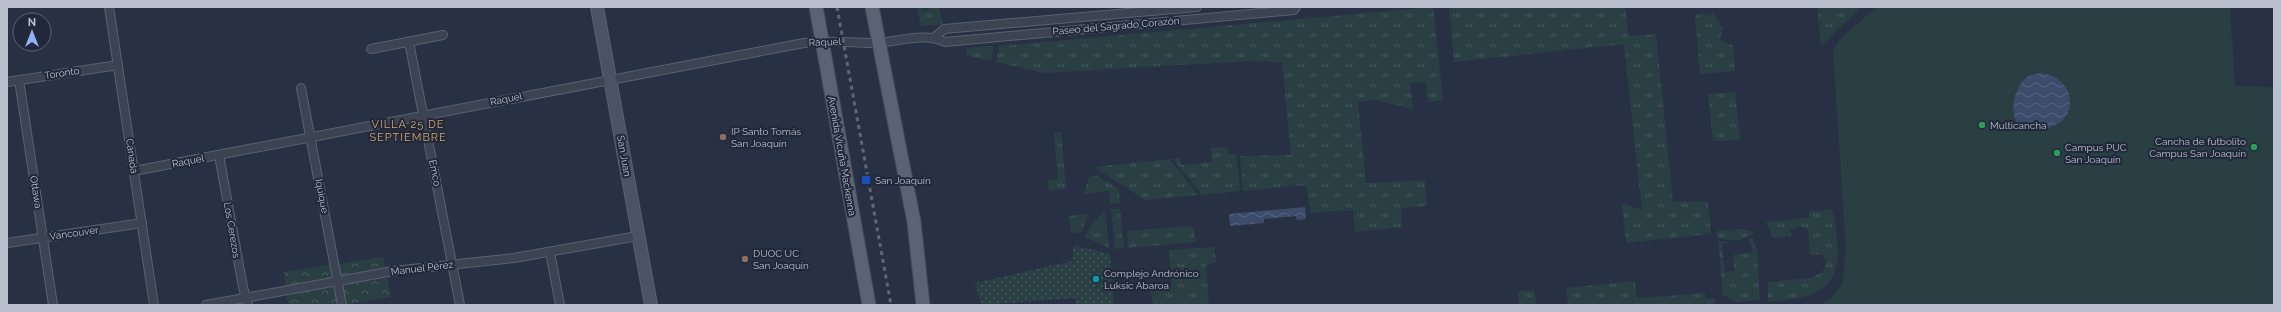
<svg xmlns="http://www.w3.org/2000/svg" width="2281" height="312" viewBox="0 0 2281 312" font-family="Raleway,sans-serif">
<defs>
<pattern id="grass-tufts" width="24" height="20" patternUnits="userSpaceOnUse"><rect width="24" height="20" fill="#2a3f44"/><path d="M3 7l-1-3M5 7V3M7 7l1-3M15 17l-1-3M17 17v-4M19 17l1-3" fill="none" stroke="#47595e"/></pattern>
<pattern id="forest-crowns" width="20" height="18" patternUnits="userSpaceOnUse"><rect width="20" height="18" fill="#2a3f44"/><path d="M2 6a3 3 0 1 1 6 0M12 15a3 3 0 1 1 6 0" fill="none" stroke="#47595e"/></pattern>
<pattern id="garden-dots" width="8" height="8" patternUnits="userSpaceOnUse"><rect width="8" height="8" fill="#2a3f44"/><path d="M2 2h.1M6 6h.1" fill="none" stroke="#47595e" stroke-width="1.8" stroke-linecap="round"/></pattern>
<pattern id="water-waves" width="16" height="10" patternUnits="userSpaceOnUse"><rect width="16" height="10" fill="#3e4c6c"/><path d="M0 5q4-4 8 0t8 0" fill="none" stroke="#586480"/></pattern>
</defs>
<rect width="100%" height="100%" fill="#283143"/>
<!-- grass -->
<g fill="url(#grass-tufts)">
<path d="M917,7h8l-3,3 3,3 6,-6h8l4,17 -22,2z"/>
<path d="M1433,7l10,93 -15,2 -2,-20 -16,1 3,26 -37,-9 -18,2 8,81 59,-3 2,26 -26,2 1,19 -47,5 -2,-22 -42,3 -5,-28 -63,6 -3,-35 51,-1 -9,-93 -34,-1 -204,12 -48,-11 3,-16z"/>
<path d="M1449,7h177l2,29 28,-2 17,168 35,-1 3,33 -85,9 -4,-40 20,7 -18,-166 -170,18z"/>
<path d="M1817,7h44l-40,39z"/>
<path d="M1714,13l6,13h3l-3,14 13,6 2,25 -35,3 -5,-59z"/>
<path d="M994,46l-3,15 -25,-6v-7z"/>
<path d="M1735,92l5,48 -27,1 -5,-47z"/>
<path d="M1061,132l5,57 -17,1 -1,-10 10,-1 -4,-46z"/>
<path d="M1228,147v7h8l4,37 -38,4 -29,-36 7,-1 1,7 31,-3 -1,-14z"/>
<path d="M1170,159l28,36 -53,5 -51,-33z"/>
<path d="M1090,176h7l22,13 1,14 -10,1 -1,-13 -26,3z"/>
<path d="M1111,209h9l4,39 -9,1z"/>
<path d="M1832,210c4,10 4,23 5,33 5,52 -29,55 -69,59v-20l44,-4 11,-7 3,-9 -3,-8 -13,1 -2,-25 -12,-5v3l-6,1 1,7 -18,2 -7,-16 43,-4v-7z"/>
<path d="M1105,211l4,37 -24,-11 6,-12z"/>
<path d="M1088,214l-6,18 -11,1 -2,-17z"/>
<path d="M1190,226l1,2h3l1,14 -67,6 -1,-17z"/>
<path d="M1743,229l12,4 -18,8 -19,-3 -1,-7z"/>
<path d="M1752,237l5,15 3,48 -23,2 -14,-7 -5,-54 13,1 -9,2 3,28 9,-1 -1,-16 20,-3 -4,-13z"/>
<path d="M1214,247l2,15 -10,3 3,40h-56l-4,-19 23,-2 -3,-34z"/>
<path d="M1635,281l2,17 68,-5 1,6 9,-1v7h-147l-2,-17z"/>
<path d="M1534,290l2,15h-17l-1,-14z"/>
</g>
<!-- forest -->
<path fill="url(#forest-crowns)" d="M383,257l8,40 -47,8h-56l-4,-33z"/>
<!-- garden -->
<path fill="url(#garden-dots)" d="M1073,245l37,9 4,51h-38l-1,-7 -93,7 -7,-22 98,-22z"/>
<!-- pitch -->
<path fill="#2a3f44" d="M1877,7h353l5,79 39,1v218h-454l11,-7 11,-13 4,-35 -13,-200 9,-13z"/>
<!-- water -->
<g fill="url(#water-waves)">
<path d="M2039,73c37,3 41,44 12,54 -4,2 -10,1 -15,1 -5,1 -11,1 -15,-2 -13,-8 -7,-36 2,-45 4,-5 10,-6 16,-8z"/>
<path d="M1305,207l1,12 -9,1 -1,-4 -32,3v4l-34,3 -1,-12z"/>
</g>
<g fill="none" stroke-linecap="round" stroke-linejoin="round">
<!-- street casing -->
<g stroke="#5a6170" stroke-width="10">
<g id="street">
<path d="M109,7l45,298"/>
<path d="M935,37l9,-8 253,-22"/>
<path d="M409,42l51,263"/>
<path d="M371,49l72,-14"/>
<path d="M19,80l34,225"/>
<path d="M7,82l111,-17"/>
<path d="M301,88l41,217"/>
<path d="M219,155l24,132 5,18"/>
<path d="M134,171l670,-128c24,-3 47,0 71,0 23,-1 49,-11 70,-1l349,-32 2,-3"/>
<path d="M7,243l135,-20"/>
<path d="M550,252l10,53"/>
<path d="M206,305l187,-34 121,-13 124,-22"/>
</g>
</g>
<!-- secondary casing -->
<g stroke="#5a6170" stroke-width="14">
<path id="secondary" d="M597,7l54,298"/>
</g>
<!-- primary casing -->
<g stroke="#464c5c" stroke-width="15">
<g id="primary">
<path d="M816,7l53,298"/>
<path d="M872,7l42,215 9,83"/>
</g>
</g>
<!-- street -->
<use href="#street" stroke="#3c4353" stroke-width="8"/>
<!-- secondary -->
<use href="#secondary" stroke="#4a5266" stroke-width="12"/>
<!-- primary -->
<use href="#primary" stroke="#5a6273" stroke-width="13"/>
<!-- rail -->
<path stroke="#5e677a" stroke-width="3" stroke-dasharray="4 4" stroke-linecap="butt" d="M837,7l54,298"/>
</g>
<!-- markers -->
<g fill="#2e9e5b" stroke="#202839" stroke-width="1.5">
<circle cx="1982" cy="125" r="4"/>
<circle cx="2254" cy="147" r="4"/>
<circle cx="2057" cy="153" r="4"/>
</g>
<g fill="#8d6e63" stroke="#202839" stroke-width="1.5">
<circle cx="723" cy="137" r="4"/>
<circle cx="745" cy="259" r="4"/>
</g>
<rect fill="#1a4fb4" stroke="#202839" stroke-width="1.5" x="861" y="175" width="10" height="10" rx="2"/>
<circle fill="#0f9aa8" stroke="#202839" stroke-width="1.5" cx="1096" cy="279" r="4"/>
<g text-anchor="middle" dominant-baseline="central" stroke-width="4" stroke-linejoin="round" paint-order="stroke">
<!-- street labels -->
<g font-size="10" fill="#b9bfcd" stroke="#202839">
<text transform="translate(1116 26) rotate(-5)">Paseo del Sagrado Corazón</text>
<text transform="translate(825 42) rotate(-2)">Raquel</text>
<text transform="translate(62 73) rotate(-8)">Toronto</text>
<text transform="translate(506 99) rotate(-11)">Raquel</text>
<text transform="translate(132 156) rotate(82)">Canadá</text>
<text transform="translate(624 156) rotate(80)">San Juan</text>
<text transform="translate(842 156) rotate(80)">Avenida Vicuña Mackenna</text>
<text transform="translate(188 161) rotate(-11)">Raquel</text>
<text transform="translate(435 173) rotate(79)">Emco</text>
<text transform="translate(36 192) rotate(81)">Ottawa</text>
<text transform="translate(322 196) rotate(79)">Iquique</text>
<text transform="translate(232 230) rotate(80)">Los Cerezos</text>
<text transform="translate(74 233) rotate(-8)">Vancouver</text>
<text transform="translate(422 268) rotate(-7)">Manuel Pérez</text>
</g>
<!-- poi labels -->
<g font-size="10" fill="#b9bfcd" stroke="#202839" text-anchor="start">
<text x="1990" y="125">Multicancha</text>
<text x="731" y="131">IP Santo Tomás<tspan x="731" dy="12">San Joaquín</tspan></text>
<text x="2246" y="141" text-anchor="end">Cancha de futbolito<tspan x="2246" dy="12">Campus San Joaquín</tspan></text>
<text x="2065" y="147">Campus PUC<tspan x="2065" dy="12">San Joaquín</tspan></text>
<text x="875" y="180">San Joaquín</text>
<text x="753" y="253">DUOC UC<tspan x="753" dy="12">San Joaquín</tspan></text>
<text x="1104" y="273">Complejo Andrónico<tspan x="1104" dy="12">Luksic Abaroa</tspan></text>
</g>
<!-- neighbourhood labels -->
<g font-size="11" letter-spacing="1" fill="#d6a46b" stroke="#202839">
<text x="408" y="124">VILLA 25 DE<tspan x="408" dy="13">SEPTIEMBRE</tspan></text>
</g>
</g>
<!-- border -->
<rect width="2281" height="312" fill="none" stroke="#b9bfcd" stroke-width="16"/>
<!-- north arrow -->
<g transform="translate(32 32)"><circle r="19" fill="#202839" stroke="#5d6474"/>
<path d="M0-3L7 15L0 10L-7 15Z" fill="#93b0f8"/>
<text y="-6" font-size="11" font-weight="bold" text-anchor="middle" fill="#b9bfcd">N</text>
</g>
</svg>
